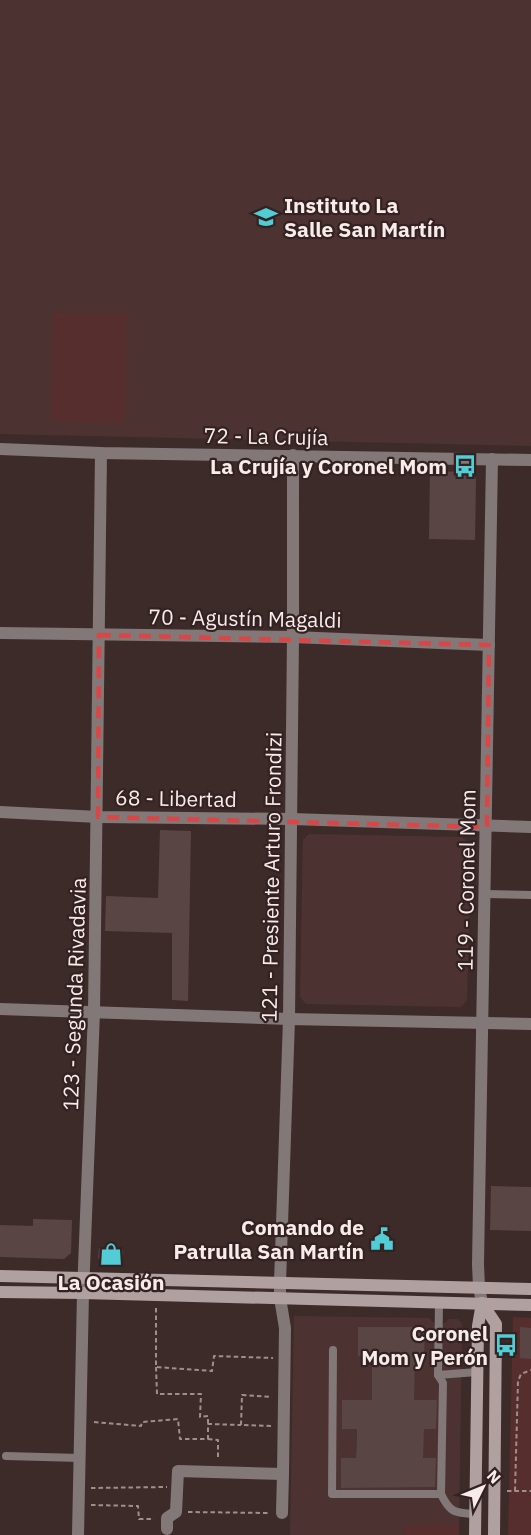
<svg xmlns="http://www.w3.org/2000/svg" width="531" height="1535" viewBox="0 0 531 1535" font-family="'IBM Plex Sans',sans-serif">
<rect width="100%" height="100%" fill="#3d2b2a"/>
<!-- built -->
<g fill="#4c3332">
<path d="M0,0h531v446l-531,-12z"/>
<path d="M309,834l153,3 9,8 -4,155 -6,7 -155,-3 -6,-7 3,-157z"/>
<path d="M294,1316l135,2 6,6 10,-1 4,-4h9l4,5 -3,201h-54l-1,10h-114z"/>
</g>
<!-- green -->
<g fill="#562e2d">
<path d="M53,312l74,2 -2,109 -74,-2z"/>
<path d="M513,1317l18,1v217h-23z"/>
<path d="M405,1525h54v10h-55z"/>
</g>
<!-- building -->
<g fill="#594544">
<path d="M430,471l40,1 6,7 -1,61 -46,-1z"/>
<path d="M160,830l31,1 -3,170 -16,-1v-67l-67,-2 1,-35 52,2z"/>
<path d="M491,1186l40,1v44l-41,-1z"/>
<path d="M33,1219l39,1 -1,33 -7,6 -64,-2v-32l33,1z"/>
<path d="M99,1248l24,2 -1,17 -17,-2 -7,-7z"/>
<path d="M358,1327h67l-1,29h-9l-1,44h23l-1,29h-12l-1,29h13l-1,29 -94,1v-30h15l1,-14v-15h-15v-29h30v-44h-14z"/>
<path d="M520,1327l11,1v31l-11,-1z"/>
</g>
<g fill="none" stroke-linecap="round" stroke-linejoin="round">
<!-- path -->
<g stroke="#9e8f8e" stroke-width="2" stroke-dasharray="4.5 3" stroke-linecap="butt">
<path d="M156,1308v59l56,4 2,-15 59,2"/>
<path d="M156,1367l1,27h44l-1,23 8,-1v7"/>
<path d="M94,1422l47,4 1,-4 36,-3 2,20h28v-15l33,1"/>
<path d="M271,1426l-30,-1 1,-30 30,2"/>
<path d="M208,1439l10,1v20"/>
<path d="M91,1488l76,-1"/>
<path d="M507,1491h24"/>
<path d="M515,1491l3,-110 3,-7 10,-4"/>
<path d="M91,1505l47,1 1,13h15"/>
<path d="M188,1512l81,1"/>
</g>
<!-- service -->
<g stroke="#827878" stroke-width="8">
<path d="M485,894l46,1"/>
<path d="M333,1350l-1,144h109l2,-111 -5,-8 1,-73"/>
<path d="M438,1375l39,-3"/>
<path d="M6,1456l74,2"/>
<path d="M441,1494c9,19 14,19 34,20"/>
</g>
<!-- minor -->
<g stroke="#827878" stroke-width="12">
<path d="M0,449l101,4 430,7"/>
<path d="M0,633l293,4 196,8"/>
<path d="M0,812l98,5 194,2 239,8"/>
<path d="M0,1009l289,10 242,5"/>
<path d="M482,1303l-3,-16 -1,-23 14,-805"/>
<path d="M282,1513l1,-39"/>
<path d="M167,1529v-11l9,-6 2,-41 105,3 2,-146 -5,-30v-15l9,-264 4,-382v-182"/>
<path d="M78,1535l5,-242 11,-281 7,-559"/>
</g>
<!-- secondary -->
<g stroke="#b0a09f" stroke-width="12">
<path d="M0,1276l531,13"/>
<path d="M0,1292l83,1 448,12"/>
<path d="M482,1303l14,21 -2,211"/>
<path d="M475,1535l3,-209 4,-23"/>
</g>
</g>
<!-- marked area -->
<path fill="none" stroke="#db4545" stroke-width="4.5" stroke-dasharray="12 8" stroke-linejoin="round" d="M99,635l390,10 -2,182 -389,-10z"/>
<!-- icons -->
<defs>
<g id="school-bare" transform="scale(1.8)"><path d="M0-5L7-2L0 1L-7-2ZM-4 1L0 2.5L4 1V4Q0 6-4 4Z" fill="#52ccd5" stroke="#332221" stroke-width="2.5" paint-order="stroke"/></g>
<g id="bus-bare" transform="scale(1.8)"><path d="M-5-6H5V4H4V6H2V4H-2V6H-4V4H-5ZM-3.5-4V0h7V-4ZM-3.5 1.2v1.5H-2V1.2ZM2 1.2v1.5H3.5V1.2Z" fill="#52ccd5" stroke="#332221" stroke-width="2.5" paint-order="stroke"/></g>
<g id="civic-bare" transform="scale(1.8)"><path d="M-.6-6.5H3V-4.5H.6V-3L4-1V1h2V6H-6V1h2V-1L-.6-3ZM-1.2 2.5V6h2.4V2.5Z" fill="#52ccd5" stroke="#332221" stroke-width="2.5" paint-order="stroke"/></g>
<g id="shop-bare" transform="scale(1.8)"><path d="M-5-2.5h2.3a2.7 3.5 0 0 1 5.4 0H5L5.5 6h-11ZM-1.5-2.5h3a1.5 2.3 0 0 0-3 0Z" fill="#52ccd5" stroke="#332221" stroke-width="2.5" paint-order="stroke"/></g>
</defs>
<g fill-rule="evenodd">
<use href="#school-bare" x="266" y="217"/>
<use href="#bus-bare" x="465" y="466"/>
<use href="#civic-bare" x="382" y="1239"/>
<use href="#shop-bare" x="111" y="1254"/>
<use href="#bus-bare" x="506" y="1345"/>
</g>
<g text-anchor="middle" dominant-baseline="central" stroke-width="4.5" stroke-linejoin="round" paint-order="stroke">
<!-- poi labels -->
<g font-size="21" font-weight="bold" fill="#f8eceb" stroke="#332221" text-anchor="end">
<text x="284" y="205" text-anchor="start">Instituto La<tspan x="284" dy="24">Salle San Martín</tspan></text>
<text x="447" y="466">La Crujía y Coronel Mom</text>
<text x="364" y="1227">Comando de<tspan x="364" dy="24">Patrulla San Martín</tspan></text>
<text x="111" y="1282" text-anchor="middle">La Ocasión</text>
<text x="488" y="1333">Coronel<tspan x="488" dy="24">Mom y Perón</tspan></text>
</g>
<!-- street labels -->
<g font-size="21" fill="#f8eceb" stroke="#332221">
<text transform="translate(266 436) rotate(1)">72 - La Crujía</text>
<text transform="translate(245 618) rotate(1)">70 - Agustín Magaldi</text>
<text transform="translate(176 798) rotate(1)">68 - Libertad</text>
<text transform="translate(271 877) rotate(-89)">121 - Presiente Arturo Frondizi</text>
<text transform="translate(466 880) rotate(-89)">119 - Coronel Mom</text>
<text transform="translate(74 994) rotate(-88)">123 - Segunda Rivadavia</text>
</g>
</g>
<!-- north arrow -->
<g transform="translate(483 1487) rotate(47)" stroke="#332221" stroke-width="4.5" paint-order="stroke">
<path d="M0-4.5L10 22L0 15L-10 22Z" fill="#f8eceb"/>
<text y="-9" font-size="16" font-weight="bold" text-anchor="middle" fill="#f8eceb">N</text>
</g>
</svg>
